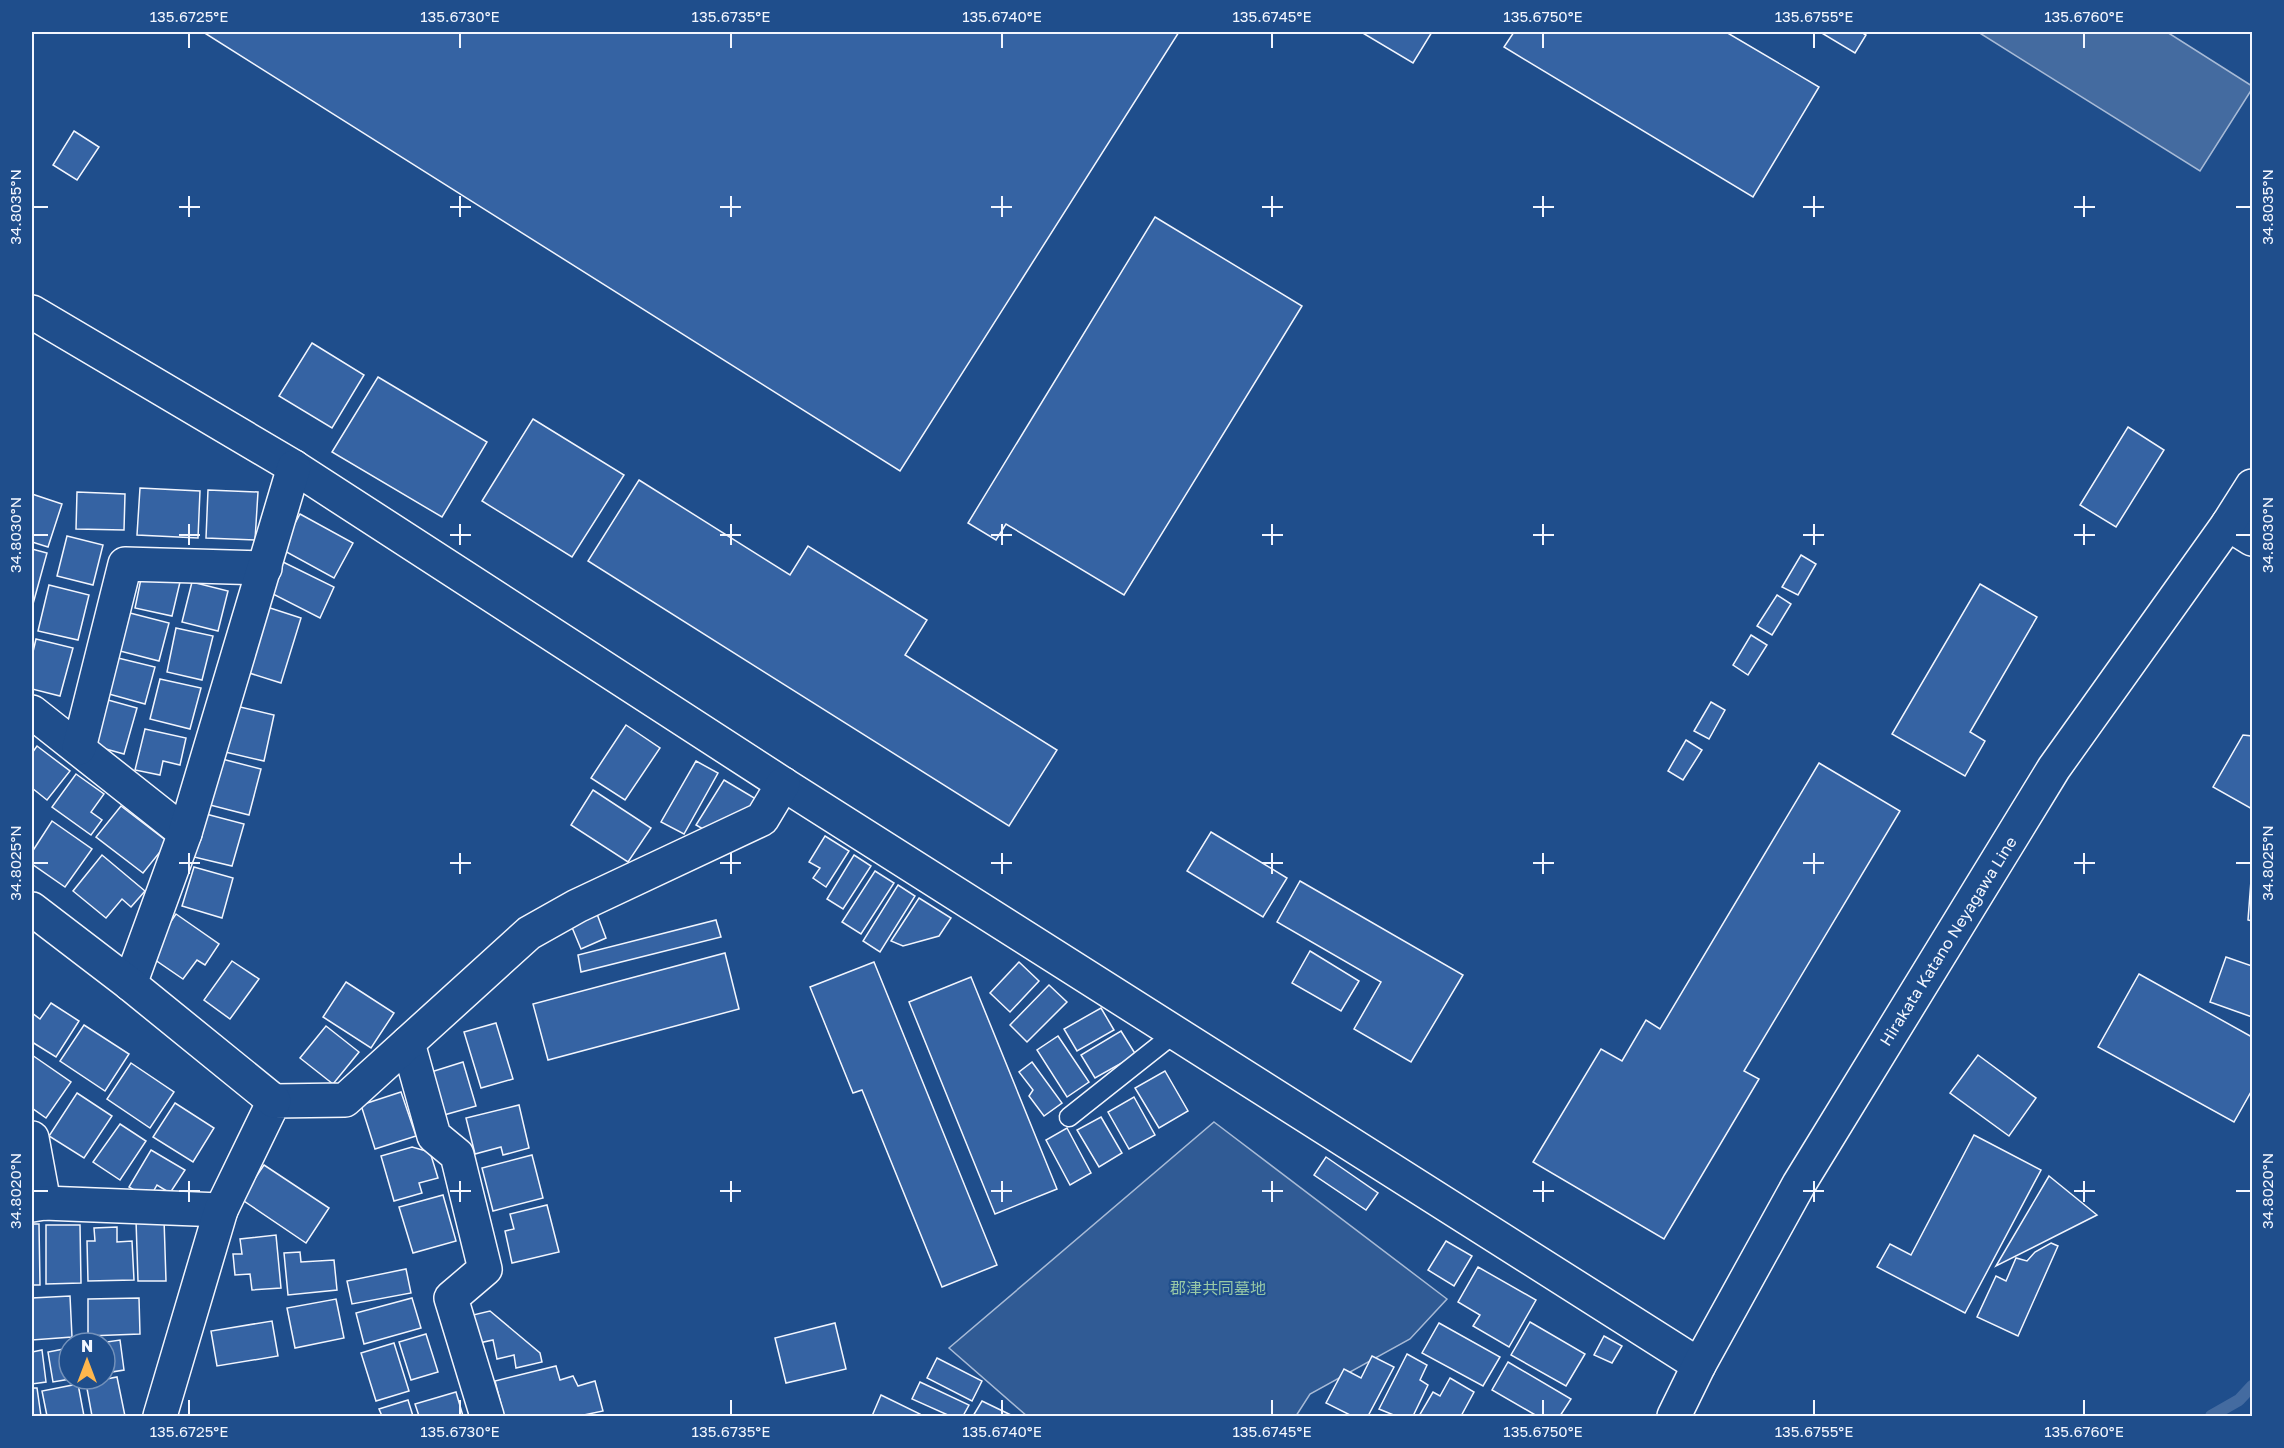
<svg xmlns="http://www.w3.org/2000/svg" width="2284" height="1448" viewBox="0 0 2284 1448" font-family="'Golos Text','Noto Sans JP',sans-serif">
<rect width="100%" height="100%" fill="#1f4e8c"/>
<!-- green -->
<path fill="#305b95" stroke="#a8bbd7" stroke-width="1.5" d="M1214,1122l233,177 -37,40 -100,55 -14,22h-269l-78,-68z"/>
<!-- water -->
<path fill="#446ba0" stroke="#a8bbd7" stroke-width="1.5" d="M1978,32h189l85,54v3l-52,82z"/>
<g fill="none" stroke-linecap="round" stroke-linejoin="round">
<!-- stream -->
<path stroke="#446ba0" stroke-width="12" d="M2211,1416l28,-16 13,-14"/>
</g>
<!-- building -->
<g fill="#3563a3" stroke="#f2f6ff" stroke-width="1.5">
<path d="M203,32h976l-279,439z"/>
<path d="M1361,32h71l-19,31z"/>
<path d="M1514,32h212l93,55 -66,110 -249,-150z"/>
<path d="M1820,32h41l5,3 -11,18z"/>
<path d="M74,131l25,16 -22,33 -24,-15z"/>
<path d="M1155,217l147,89 -178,289 -118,-71 -10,16 -28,-17z"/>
<path d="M312,343l52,32 -32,53 -53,-32z"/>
<path d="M378,377l109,65 -45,75 -110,-65z"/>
<path d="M533,419l91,56 -52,82 -90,-56z"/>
<path d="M2128,427l36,23 -48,77 -36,-22z"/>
<path d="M639,480l151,95 18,-29 119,74 -22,35 152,95 -48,76 -421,-265z"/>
<path d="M140,488l60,3 -2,47 -61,-3z"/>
<path d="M208,490l50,2 -3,48 -49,-2z"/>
<path d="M77,492l48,2 -1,36 -48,-1z"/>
<path d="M32,494l30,10 -14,43 -16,-5z"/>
<path d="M300,514l53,29 -19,35 -53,-29z"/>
<path d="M67,536l36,9 -10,40 -36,-9z"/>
<path d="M32,549l15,4 -14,51h-1z"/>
<path d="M1801,555l15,9 -18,31 -16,-8z"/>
<path d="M283,562l51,25 -14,31 -53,-27z"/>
<path d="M142,574l38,8 -8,34 -37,-8z"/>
<path d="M192,582l36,9 -10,40 -36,-9z"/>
<path d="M1980,584l57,33 -67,115 15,9 -20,35 -73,-42z"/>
<path d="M49,585l40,10 -11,45 -40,-9z"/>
<path d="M1777,595l14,9 -19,31 -15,-9z"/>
<path d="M264,606l37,12 -20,65 -38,-12z"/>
<path d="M130,613l39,10 -10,38 -39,-10z"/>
<path d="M176,628l37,8 -11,44 -35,-8z"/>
<path d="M1751,635l16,10 -19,30 -15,-10z"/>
<path d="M36,639l37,9 -13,48 -28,-7v-33z"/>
<path d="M118,658l37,9 -10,37 -36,-10z"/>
<path d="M160,679l41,9 -11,41 -40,-10z"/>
<path d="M108,700l29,8 -13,46 -29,-8z"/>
<path d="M1711,702l14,8 -16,29 -15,-8z"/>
<path d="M236,706l38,9 -10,46 -39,-9z"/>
<path d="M626,725l34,23 -35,52 -34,-22z"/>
<path d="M145,729l41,9 -6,27 -17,-4 -3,14 -25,-5z"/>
<path d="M2243,735l9,1v73l-39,-22z"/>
<path d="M1686,740l16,10 -19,30 -15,-9z"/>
<path d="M37,746l33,25 -23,29 -15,-12v-35z"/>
<path d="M222,759l39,10 -12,46 -39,-10z"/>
<path d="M696,761l22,12 -34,61 -23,-12z"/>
<path d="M1819,763l81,48 -156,260 15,8 -95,160 -131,-77 68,-113 21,12 24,-41 14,9z"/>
<path d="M76,774l28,20 -13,18 11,8 -11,15 -39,-28z"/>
<path d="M724,780l32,19 -11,17 -37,16 -12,-7z"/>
<path d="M593,790l58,38 -23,34 -57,-37z"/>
<path d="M121,806l47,36 -25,31 -47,-36z"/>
<path d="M206,814l38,10 -12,42 -38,-9z"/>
<path d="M52,821l40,28 -27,38 -33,-23v-12z"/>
<path d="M1211,832l76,46 -24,39 -76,-46z"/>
<path d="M825,836l24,15 -23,36 -13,-9 7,-10 -11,-6z"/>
<path d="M102,855l43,36 -14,16 -9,-8 -16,19 -33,-27z"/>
<path d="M854,855l17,11 -28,43 -16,-10z"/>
<path d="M194,867l39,11 -11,40 -40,-12z"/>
<path d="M2252,867v54l-4,-1z"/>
<path d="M875,871l19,12 -33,51 -19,-12z"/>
<path d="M1300,881l163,94 -52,87 -57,-33 27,-47 -104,-60z"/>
<path d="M898,885l17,11 -35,56 -17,-11z"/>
<path d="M919,898l32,20 -12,18 -36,10 -12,-5z"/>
<path d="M176,914l43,30 -14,21 -8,-5 -14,19 -35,-24z"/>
<path d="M597,914l9,24 -25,11 -10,-24z"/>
<path d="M716,920l5,17 -140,35 -3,-17z"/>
<path d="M1310,951l49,30 -18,30 -49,-28z"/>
<path d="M725,953l14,56 -191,51 -15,-56z"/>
<path d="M2226,957l26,9v51l-42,-15z"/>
<path d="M232,961l27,18 -29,40 -26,-19z"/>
<path d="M874,962l123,303 -55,22 -80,-197 -9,3 -43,-106z"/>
<path d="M1019,962l20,19 -29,31 -20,-19z"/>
<path d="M2139,974l113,63v53l-18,32 -136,-75z"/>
<path d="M971,977l86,212 -62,25 -86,-212z"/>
<path d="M346,982l48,31 -23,35 -48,-31z"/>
<path d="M1049,985l18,17 -40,40 -17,-17z"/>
<path d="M51,1003l28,18 -23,36 -24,-15v-29l8,6z"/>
<path d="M1101,1008l13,22 -37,21 -13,-22z"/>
<path d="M496,1023l17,56 -32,9 -17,-56z"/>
<path d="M84,1025l45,29 -24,37 -45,-30z"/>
<path d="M326,1026l33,26 -26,32 -33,-26z"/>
<path d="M1121,1031l15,24 -41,23 -14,-23z"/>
<path d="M1058,1036l31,46 -22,15 -30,-47z"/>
<path d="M32,1055l39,27 -25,36 -14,-10z"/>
<path d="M1978,1055l58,43 -27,38 -59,-43z"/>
<path d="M463,1062l13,44 -32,9 -13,-43z"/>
<path d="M1032,1062l30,41 -18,13 -15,-20 4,-6 -14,-18z"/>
<path d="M131,1063l43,29 -24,36 -43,-29z"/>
<path d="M1165,1071l23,40 -29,17 -24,-40z"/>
<path d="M401,1092l15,44 -41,13 -14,-44z"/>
<path d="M77,1093l35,23 -28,42 -35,-22z"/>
<path d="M1134,1097l21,38 -26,14 -21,-37z"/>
<path d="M175,1103l39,25 -21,34 -40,-25z"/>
<path d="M519,1105l10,43 -26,7 -2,-8 -26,7 -9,-36z"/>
<path d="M1101,1117l21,36 -23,14 -22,-37z"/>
<path d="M120,1124l26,17 -26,39 -27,-18z"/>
<path d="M1067,1128l24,45 -21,12 -24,-45z"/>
<path d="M1974,1135l67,35 -76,143 -88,-46 13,-23 21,11z"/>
<path d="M412,1147l18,5 8,26 -19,5 3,10 -28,8 -13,-45z"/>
<path d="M151,1150l34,20 -15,23 -13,-8 -8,14 -20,-12z"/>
<path d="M532,1155l11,43 -50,13 -11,-43z"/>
<path d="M1326,1157l52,36 -12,17 -52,-35z"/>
<path d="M264,1165l65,43 -23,35 -65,-44z"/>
<path d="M2049,1176l48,39 -101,51z"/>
<path d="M443,1195l13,46 -43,12 -14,-46z"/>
<path d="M547,1205l12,47 -47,11 -7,-32 9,-2 -4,-15z"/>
<path d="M164,1219l2,62h-28l-2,-61z"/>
<path d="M32,1224h7l1,61h-8z"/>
<path d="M46,1225h34l1,58 -35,1z"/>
<path d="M117,1227v15l15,-1 2,39 -46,1 -1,-40h8l-1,-13z"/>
<path d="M276,1235l5,53 -29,2 -2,-16 -15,1 -2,-21h9l-2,-15z"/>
<path d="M1446,1241l26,15 -18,30 -26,-16z"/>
<path d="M2051,1243l7,3 -40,90 -41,-19 19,-41 10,5 10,-23 11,3 8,-9z"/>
<path d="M300,1252l1,10 33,-2 3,30 -49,5 -4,-42z"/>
<path d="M1478,1267l58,33 -27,47 -36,-21 7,-11 -22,-13z"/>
<path d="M406,1269l5,24 -59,11 -5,-23z"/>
<path d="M70,1296l2,41 -40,3v-42z"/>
<path d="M139,1298l1,36 -52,2v-37z"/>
<path d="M412,1298l9,30 -57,16 -8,-31z"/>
<path d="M336,1299l8,39 -49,10 -8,-40z"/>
<path d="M490,1311l50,42 2,9 -26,6 -2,-13 -17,4 -4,-19 -14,3 -6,-28z"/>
<path d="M272,1321l6,35 -61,10 -6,-35z"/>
<path d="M1530,1322l55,32 -19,32 -55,-31z"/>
<path d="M835,1323l11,46 -60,14 -11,-45z"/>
<path d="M1439,1323l61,34 -17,29 -61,-33z"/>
<path d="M426,1334l12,38 -27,8 -12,-38z"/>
<path d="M1604,1336l18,10 -10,17 -18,-8z"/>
<path d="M120,1340l4,30 -19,3v-30h-5z"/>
<path d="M394,1343l15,48 -33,10 -15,-48z"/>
<path d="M69,1348l1,31 -17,3 -5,-30z"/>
<path d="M42,1350l4,32 -14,2v-32z"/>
<path d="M1407,1354l20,11 -7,15 8,5 -15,31h-17l-17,-7z"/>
<path d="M1372,1356l22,11 -26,49h-16l-26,-13 18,-34 17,9z"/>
<path d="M937,1358l45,23 -10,20 -45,-23z"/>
<path d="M1508,1362l63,37 -11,17h-23l-45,-26z"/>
<path d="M556,1366l4,14 13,-4 5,10 17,-5 8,30 -24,5h-75l-9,-35z"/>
<path d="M117,1377l8,39h-33l-6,-33z"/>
<path d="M1450,1378l24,14 -13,24h-42l14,-24 7,4z"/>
<path d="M920,1382l49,23 -6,11h-13l-38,-17z"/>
<path d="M78,1384l6,32h-37l-5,-25z"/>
<path d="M32,1388h5l4,28h-9z"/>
<path d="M456,1392l7,24h-44l-4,-12z"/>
<path d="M881,1395l39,19 -1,2h-47z"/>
<path d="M408,1400l5,16h-31l-3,-7z"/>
<path d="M982,1401l31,15h-40z"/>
</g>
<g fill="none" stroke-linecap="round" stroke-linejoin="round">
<!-- lane casing -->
<g stroke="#f2f6ff" stroke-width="21">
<path id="lane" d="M1069,1117l106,-84"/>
</g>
<!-- street casing -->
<g stroke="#f2f6ff" stroke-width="36">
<g id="street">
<path d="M32,312l262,155 489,317 916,581"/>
<path d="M2228,524l24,15"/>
<path d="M32,712l153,121"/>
<path d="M79,748l46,-184 140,4"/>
<path d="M130,984l55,-151 109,-366"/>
<path d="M408,1043l26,93 23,19 28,114 -34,29 36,118"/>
<path d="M32,1138l12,65"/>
<path d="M32,1205l12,-2 177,7"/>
<path d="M160,1416l61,-206 53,-109 71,-1 184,-167 48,-27 185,-87 21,-35"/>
</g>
</g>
<!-- secondary casing -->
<g stroke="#f2f6ff" stroke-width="36">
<path id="secondary" d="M32,909l98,75 144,117"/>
</g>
<!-- primary casing -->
<g stroke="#f2f6ff" stroke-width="36">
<path id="primary" d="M1674,1416l25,-51 100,-181 255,-416 174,-244 24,-38"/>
</g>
<!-- lane -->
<use href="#lane" stroke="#1f4e8c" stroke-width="18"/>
<!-- street -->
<use href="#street" stroke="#1f4e8c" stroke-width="33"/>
<!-- secondary -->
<use href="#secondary" stroke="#1f4e8c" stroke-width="33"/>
<!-- primary -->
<use href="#primary" stroke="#1f4e8c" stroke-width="33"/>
</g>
<!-- ticks -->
<path fill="none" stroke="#f2f6ff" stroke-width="2" d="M189,33v15M460,33v15M731,33v15M1002,33v15M1272,33v15M1543,33v15M1814,33v15M2084,33v15M189,196v21M460,196v21M731,196v21M1002,196v21M1272,196v21M1543,196v21M1814,196v21M2084,196v21M33,207h15M179,207h21M450,207h21M720,207h21M991,207h21M1262,207h21M1533,207h21M1803,207h21M2074,207h21M2236,207h15M189,524v21M460,524v21M731,524v21M1002,524v21M1272,524v21M1543,524v21M1814,524v21M2084,524v21M33,535h15M179,535h21M450,535h21M720,535h21M991,535h21M1262,535h21M1533,535h21M1803,535h21M2074,535h21M2236,535h15M189,853v21M460,853v21M731,853v21M1002,853v21M1272,853v21M1543,853v21M1814,853v21M2084,853v21M33,863h15M179,863h21M450,863h21M720,863h21M991,863h21M1262,863h21M1533,863h21M1803,863h21M2074,863h21M2236,863h15M189,1181v21M460,1181v21M731,1181v21M1002,1181v21M1272,1181v21M1543,1181v21M1814,1181v21M2084,1181v21M33,1191h15M179,1191h21M450,1191h21M720,1191h21M991,1191h21M1262,1191h21M1533,1191h21M1803,1191h21M2074,1191h21M2236,1191h15M189,1400v15M460,1400v15M731,1400v15M1002,1400v15M1272,1400v15M1543,1400v15M1814,1400v15M2084,1400v15"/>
<g text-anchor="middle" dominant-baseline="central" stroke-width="4.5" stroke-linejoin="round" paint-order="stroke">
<!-- street labels -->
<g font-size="16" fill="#f2f6ff" stroke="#1f4e8c">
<text transform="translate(1948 941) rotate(-58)">Hirakata Katano Neyagawa Line</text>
</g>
<!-- park labels -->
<g font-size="16" fill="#97c8a6" stroke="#1f4e8c">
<text x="1218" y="1288">郡津共同墓地</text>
</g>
</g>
<!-- border -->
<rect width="2284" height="1448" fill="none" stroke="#1f4e8c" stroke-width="66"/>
<!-- north arrow -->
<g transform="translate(87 1361)"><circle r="28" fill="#1f4e8c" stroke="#7391ba" stroke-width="1.5"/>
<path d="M0-4.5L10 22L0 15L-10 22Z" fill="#ffb74d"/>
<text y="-9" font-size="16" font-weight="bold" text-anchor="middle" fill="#f2f6ff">N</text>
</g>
<rect x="33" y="33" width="2218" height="1382" fill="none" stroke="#f2f6ff" stroke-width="2"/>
<g font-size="15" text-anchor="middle" fill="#f2f6ff">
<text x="189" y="22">135.6725°E</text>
<text x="460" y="22">135.6730°E</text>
<text x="731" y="22">135.6735°E</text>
<text x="1002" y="22">135.6740°E</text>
<text x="1272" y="22">135.6745°E</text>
<text x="1543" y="22">135.6750°E</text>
<text x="1814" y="22">135.6755°E</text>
<text x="2084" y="22">135.6760°E</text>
<text transform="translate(16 207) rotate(-90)" y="5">34.8035°N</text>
<text transform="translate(2268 207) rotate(-90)" y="5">34.8035°N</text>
<text transform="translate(16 535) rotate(-90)" y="5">34.8030°N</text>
<text transform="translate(2268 535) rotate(-90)" y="5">34.8030°N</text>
<text transform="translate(16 863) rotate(-90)" y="5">34.8025°N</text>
<text transform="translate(2268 863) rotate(-90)" y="5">34.8025°N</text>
<text transform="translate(16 1191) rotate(-90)" y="5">34.8020°N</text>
<text transform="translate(2268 1191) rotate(-90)" y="5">34.8020°N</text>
<text x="189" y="1437">135.6725°E</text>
<text x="460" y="1437">135.6730°E</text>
<text x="731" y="1437">135.6735°E</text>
<text x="1002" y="1437">135.6740°E</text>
<text x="1272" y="1437">135.6745°E</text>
<text x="1543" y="1437">135.6750°E</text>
<text x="1814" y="1437">135.6755°E</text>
<text x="2084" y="1437">135.6760°E</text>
</g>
</svg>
